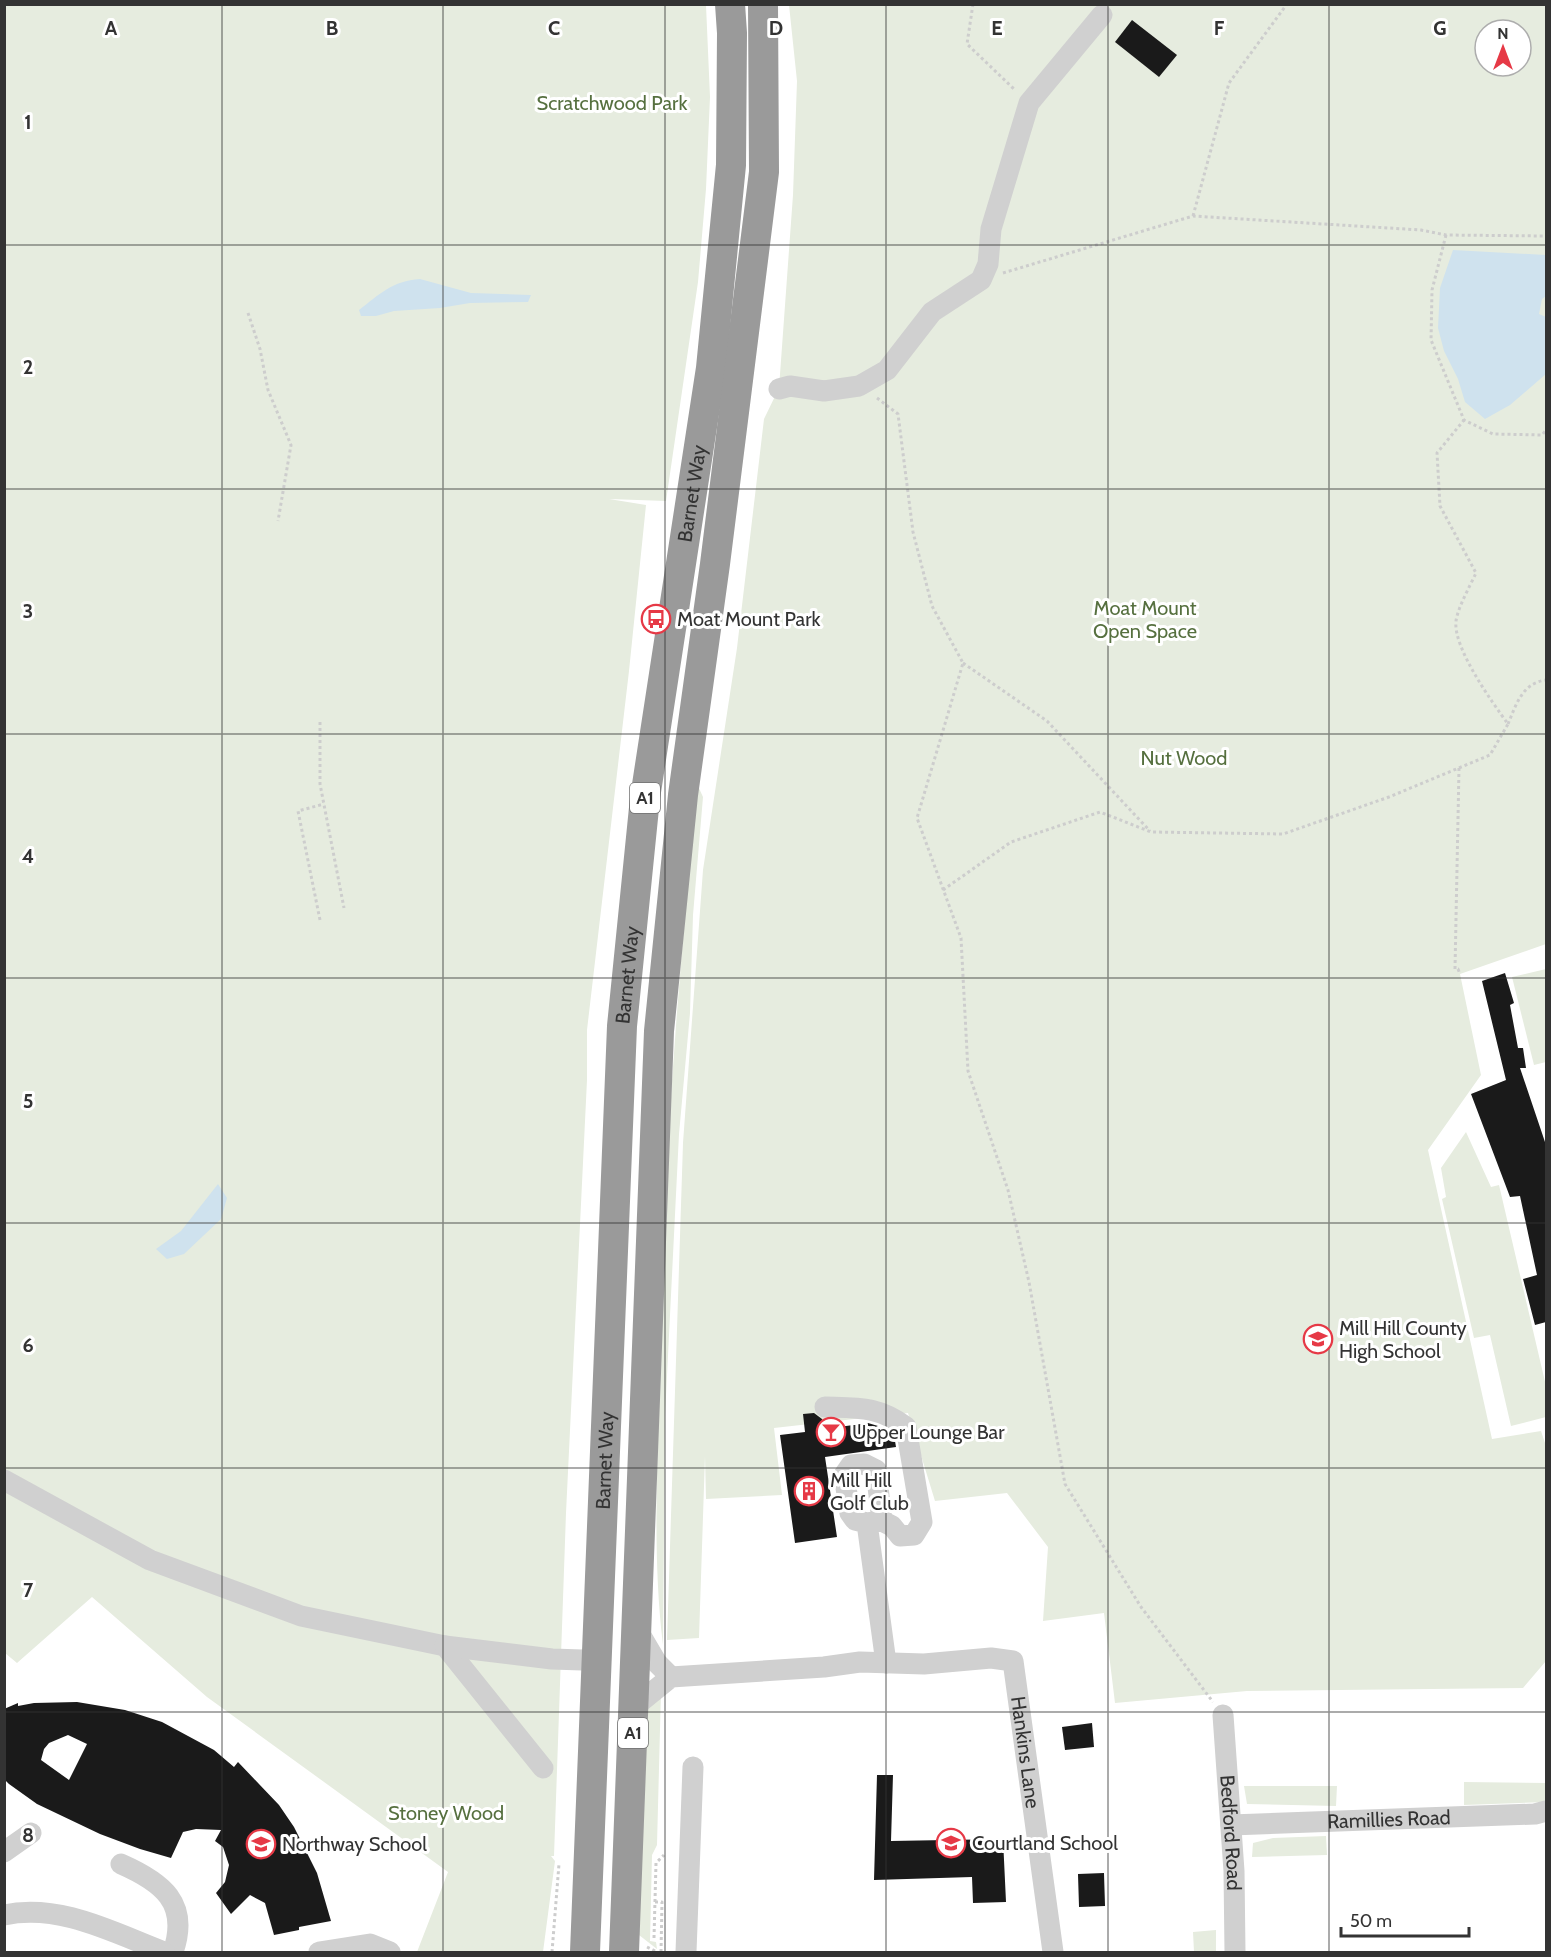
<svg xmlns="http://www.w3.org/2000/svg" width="1551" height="1957" viewBox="0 0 1551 1957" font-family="Cabin,sans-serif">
<rect width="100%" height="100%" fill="#fff"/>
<!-- green -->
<g fill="#e6ecdf" fill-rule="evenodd">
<path d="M4,5h702l4,92 -4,92 -8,93 -32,219 -57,-2 37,6 -17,166 -42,359v50l-21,433 -12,343h-3l4,5 -12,91h-126l31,-80 -241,-175 -115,-100 -75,66 -12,-10z"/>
<path d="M789,5h757v939l-86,30 21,101 -53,75 64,289 49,-8 5,15v215l-23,27 -276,3 -132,12 -11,-90 -61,8 5,-74 -41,-54 -72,8 -27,-88 -134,15 8,67 -76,4 -1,-43 -6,182 -32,2 16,-497 20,-273 34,-222 27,-229 15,-31 14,-193 4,-114zM1485,30h36v36h-36z"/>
<path d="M698,786l5,11 -10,118 -3,98 -11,121 -14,282 -2,229c-11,-90 -5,-181 -4,-271 4,-197 18,-393 39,-588z"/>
<path d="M1546,969v93l-12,3 -22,-88z"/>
<path d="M1466,1132l25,55 8,-2 47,201v31l-35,9 -21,-91 -16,3 -32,-139 4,-2 -5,-29z"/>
<path d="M661,1691l-4,154 -5,10 -2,86 6,1 1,7 -18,-14 4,-164 5,-66z"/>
<path d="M1464,1782l82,1v19l-82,3z"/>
<path d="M1244,1786h93l-1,20 -89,-2z"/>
<path d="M1326,1836l1,19 -75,2 1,-14 20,-5z"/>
<path d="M1216,1930v22h-22l-1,-20z"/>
</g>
<!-- water -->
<g fill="#cfe2ee">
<path d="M1453,250l93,5v41l-4,3 -3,15 7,3v57l-36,31 -25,14 -20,-17 -7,-23 -14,-28 -6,-23 2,-40z"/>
<path d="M420,279l51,14 60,2 -3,7 -58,1 -30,5 -46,3 -18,5h-15l-2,-6c21,-16 33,-29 61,-31z"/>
<path d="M218,1184l9,14 -6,21 -37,35 -17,5 -11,-10 25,-18z"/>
</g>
<!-- building -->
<g fill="#1a1a1a" fill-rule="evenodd">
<path d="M1132,20l45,35 -18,22 -44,-35z"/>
<path d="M1505,973l9,30 -4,2 8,43h5l3,20h-6l26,77v177l-11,3 -12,-46 14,-4 -17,-79 -10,1 -39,-103 35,-14 -24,-99z"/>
<path d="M814,1413l8,6 2,10 44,-6 10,3 1,9h15l2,12 -71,10 12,80 -42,6 -15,-108 25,-3 -2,-18z"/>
<path d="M77,1702l48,8 37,12 52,28 20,17 4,-5 41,43 15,22 23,46 14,48 -32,6v3l-25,5 -9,-32 -15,-8 -19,19 -15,-21 9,-11 4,-17 -6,-18 -8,-6 6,-11 -25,-1 -13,3 -12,26 -31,-9 -40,-15 -63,-30 -28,-20 -5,-5v-70l14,-6v3l16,-3zM68,1735l19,9 -18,36 -28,-20 3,-11 5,-6z"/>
<path d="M1092,1723l2,24 -29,3 -3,-23z"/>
<path d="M877,1775h16l-2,66 112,-2 3,63 -33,1 -1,-26 -98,3z"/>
<path d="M1104,1873l1,33 -26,1 -1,-33z"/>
</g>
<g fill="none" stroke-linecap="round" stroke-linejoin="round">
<!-- path -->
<g stroke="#cdcdcd" stroke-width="3" stroke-dasharray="3 3" stroke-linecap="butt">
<path d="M973,4l-6,40 48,46"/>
<path d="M1193,216l36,-133 58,-79"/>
<path d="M1446,235l-14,55 -1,50 33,80 29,14 49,1 4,-5"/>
<path d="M1003,273l190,-57 228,14 25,5 100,1"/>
<path d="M248,313l12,36 8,41 23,55 -13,76"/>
<path d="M877,398l21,16 15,118 19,74 31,57 -46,155 44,120 7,133 40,119 21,92 36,202 76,123 72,95"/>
<path d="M963,663l84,58 103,110"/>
<path d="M320,722v62l24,124"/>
<path d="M1508,724c8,-19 14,-41 38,-44"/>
<path d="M1459,768l-4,201h3l2,5"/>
<path d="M943,890l68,-48 89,-30 51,20 132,2 106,-37 101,-42 18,-31c-16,-22 -55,-76 -52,-103 2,-14 14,-35 20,-48l-36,-67 -3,-53 27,-33"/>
<path d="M320,920l-22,-109 26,-7"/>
<path d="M655,1902h7l-1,50"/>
<path d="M654,1938l2,-75 8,-8"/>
<path d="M647,1947l10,5"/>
<path d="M552,1952l7,-88"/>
</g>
<!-- minor -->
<g stroke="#d0d0d0" stroke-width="21">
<path d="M779,389l11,-3 34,5 35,-5 28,-16 45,-58 49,-32 7,-16 3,-35 38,-126 73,-88"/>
<path d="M825,1407c33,1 53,-1 81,20l16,95 -8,13 -14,1 -8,-10 -10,-5"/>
<path d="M4,1480l146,80 151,56 144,30 98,122"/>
<path d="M867,1523l15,-2 -6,-51 -12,-6 -13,1 -7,10 6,38 5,7 12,3 19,140"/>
<path d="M637,1629l20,34 14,14"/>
<path d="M445,1646l107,13 30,1 15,-3"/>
<path id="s1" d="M634,1707l37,-30 153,-10 36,-5 64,2 67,-6 22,3 40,291"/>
<path id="s2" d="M1223,1715l11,156 1,81"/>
<path id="s3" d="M1231,1825l304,-11 11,-3"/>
<path d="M4,1852l27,-19"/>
<path d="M121,1864c41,18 69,39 52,88"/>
<path d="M4,1915c56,-12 110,18 160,37"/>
<path d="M319,1952l51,-8 20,8"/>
<path d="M686,1952l7,-185"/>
</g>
<!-- highway -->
<g stroke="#9a9a9a" stroke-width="30">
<path id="s4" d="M585,1952l37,-926 23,-228 66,-430 20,-203 1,-132 -2,-29"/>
<path d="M624,1952l35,-921 24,-236 32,-231 49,-392 -1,-168"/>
</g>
</g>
<!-- grid -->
<path fill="none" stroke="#333" stroke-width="1.5" stroke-opacity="0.55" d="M222,4v1948M443,4v1948M665,4v1948M886,4v1948M1108,4v1948M1329,4v1948M4,245h1542M4,489h1542M4,734h1542M4,978h1542M4,1223h1542M4,1468h1542M4,1712h1542"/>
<!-- icons -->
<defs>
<g id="bus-ring" transform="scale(1.5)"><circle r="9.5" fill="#fff" stroke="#e63946" stroke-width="1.5"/><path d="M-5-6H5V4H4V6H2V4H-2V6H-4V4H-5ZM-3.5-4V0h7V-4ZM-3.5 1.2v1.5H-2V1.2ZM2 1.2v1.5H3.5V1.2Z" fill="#e63946"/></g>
<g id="school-ring" transform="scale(1.5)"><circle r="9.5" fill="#fff" stroke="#e63946" stroke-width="1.5"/><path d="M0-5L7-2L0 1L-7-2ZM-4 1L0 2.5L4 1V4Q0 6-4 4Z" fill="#e63946"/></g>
<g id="bar-ring" transform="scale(1.5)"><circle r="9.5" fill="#fff" stroke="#e63946" stroke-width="1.5"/><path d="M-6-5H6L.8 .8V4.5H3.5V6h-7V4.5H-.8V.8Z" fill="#e63946"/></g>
<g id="building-ring" transform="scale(1.5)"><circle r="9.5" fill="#fff" stroke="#e63946" stroke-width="1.5"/><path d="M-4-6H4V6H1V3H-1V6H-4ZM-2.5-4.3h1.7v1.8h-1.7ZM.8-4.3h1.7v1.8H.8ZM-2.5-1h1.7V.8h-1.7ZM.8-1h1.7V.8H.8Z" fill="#e63946"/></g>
</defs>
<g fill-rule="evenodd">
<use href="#bus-ring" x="656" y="619"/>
<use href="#school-ring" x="1318" y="1339"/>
<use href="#bar-ring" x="831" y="1432"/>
<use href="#building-ring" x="809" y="1491"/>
<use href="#school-ring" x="951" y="1843"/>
<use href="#school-ring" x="261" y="1844"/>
</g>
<g text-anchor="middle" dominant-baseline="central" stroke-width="6" stroke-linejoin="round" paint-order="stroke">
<!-- shield labels -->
<g fill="#fff" stroke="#707070" stroke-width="1.5">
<rect x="630" y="783" width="30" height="30" rx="4.5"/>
<rect x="618" y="1718" width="30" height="30" rx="4.5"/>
</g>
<g font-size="18" font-weight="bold" fill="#333">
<text x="645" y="798">A1</text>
<text x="633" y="1733">A1</text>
</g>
<!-- park labels -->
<g font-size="20" fill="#56703f" stroke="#fff">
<text x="612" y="103">Scratchwood Park</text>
<text x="1145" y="608">Moat Mount<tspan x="1145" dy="23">Open Space</tspan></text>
<text x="1184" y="758">Nut Wood</text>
<text x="446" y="1813">Stoney Wood</text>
</g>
<!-- street labels -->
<g font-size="20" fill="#333" stroke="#fff">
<text stroke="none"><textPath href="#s4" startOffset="1464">Barnet Way</textPath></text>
<text stroke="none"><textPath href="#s4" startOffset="978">Barnet Way</textPath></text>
<text stroke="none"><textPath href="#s4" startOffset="492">Barnet Way</textPath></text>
<text stroke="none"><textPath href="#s1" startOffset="483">Hankins Lane</textPath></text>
<text stroke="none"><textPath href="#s3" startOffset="158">Ramillies Road</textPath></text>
<text stroke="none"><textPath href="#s2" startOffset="118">Bedford Road</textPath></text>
</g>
<!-- poi labels -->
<g font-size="20" fill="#333" stroke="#fff" text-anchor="start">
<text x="677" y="619">Moat Mount Park</text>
<text x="1339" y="1328">Mill Hill County<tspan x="1339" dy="23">High School</tspan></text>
<text x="852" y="1432">Upper Lounge Bar</text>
<text x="830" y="1480">Mill Hill<tspan x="830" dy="23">Golf Club</tspan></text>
<text x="972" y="1843">Courtland School</text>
<text x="282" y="1844">Northway School</text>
</g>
</g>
<g font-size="20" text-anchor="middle" font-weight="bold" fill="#333" stroke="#fff" stroke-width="6" stroke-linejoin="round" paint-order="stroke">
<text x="111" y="35">A</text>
<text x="332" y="35">B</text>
<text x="554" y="35">C</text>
<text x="776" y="35">D</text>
<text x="997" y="35">E</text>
<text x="1219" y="35">F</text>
<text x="1440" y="35">G</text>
<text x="28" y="129">1</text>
<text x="28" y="374">2</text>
<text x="28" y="618">3</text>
<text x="28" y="863">4</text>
<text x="28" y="1108">5</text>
<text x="28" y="1352">6</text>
<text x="28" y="1597">7</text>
<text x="28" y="1842">8</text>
</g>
<!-- border -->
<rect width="1551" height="1957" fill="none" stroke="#333333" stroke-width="12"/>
<!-- north arrow -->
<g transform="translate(1503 48)"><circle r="28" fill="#ffffff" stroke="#adadad" stroke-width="1.5"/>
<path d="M0-4.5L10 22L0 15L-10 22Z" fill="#e63946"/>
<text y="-9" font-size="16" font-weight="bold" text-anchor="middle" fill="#333333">N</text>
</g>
<!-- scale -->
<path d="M1341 1927v9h128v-9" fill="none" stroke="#333333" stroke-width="3"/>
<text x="1350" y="1927" font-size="18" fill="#333333" stroke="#ffffff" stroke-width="4.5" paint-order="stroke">50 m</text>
</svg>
